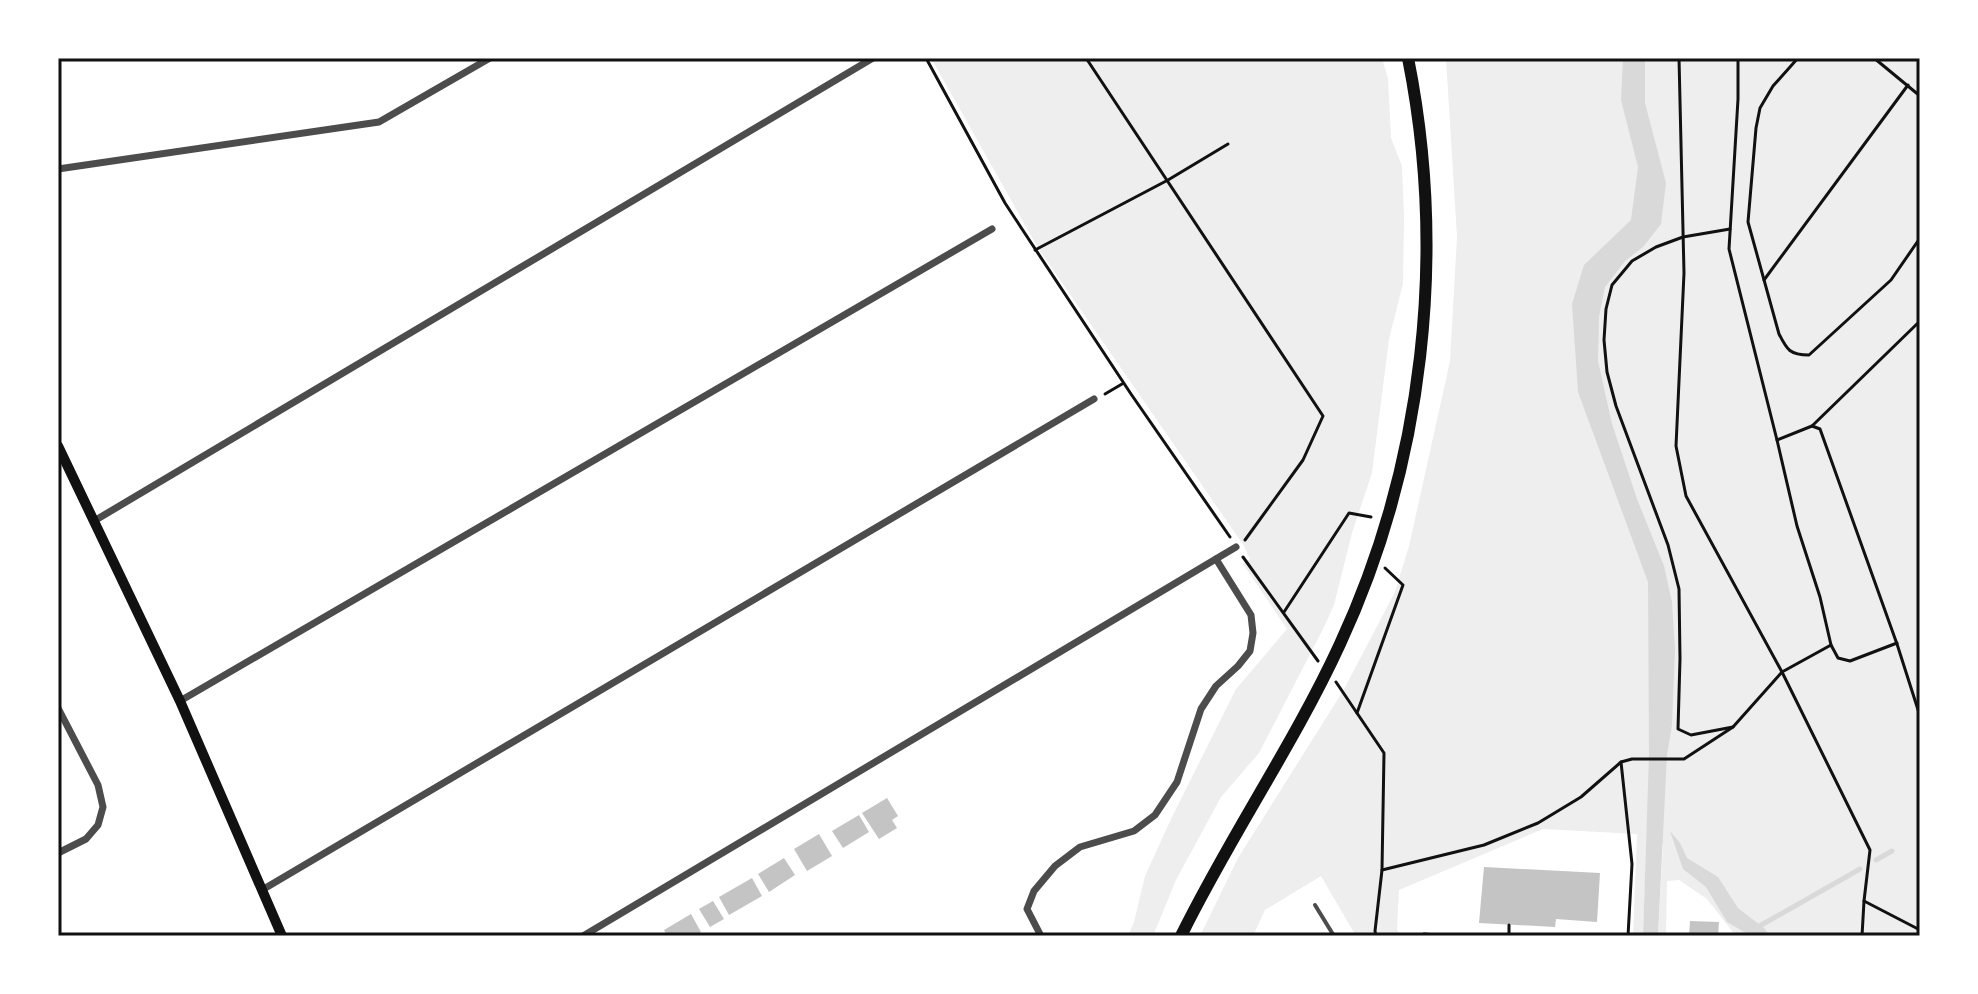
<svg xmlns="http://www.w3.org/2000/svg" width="1978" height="994" viewBox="0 0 1978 994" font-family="'Exo 2',sans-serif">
<rect width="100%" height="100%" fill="#fff"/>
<!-- green -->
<g fill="#eee">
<path d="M931,58h451l6,21 3,59 11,28 2,51 -1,67 -14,55 -17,134 -20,60 -18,72 -11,24 -64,124 -38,44 -45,83 -23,56h-25l6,-14 11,-46 26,-57 65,-130 51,-60 -44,-65 7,-5 -6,-13 -206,-298z"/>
<path d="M1446,58h474v878h-184l-29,-37 -28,-19 -12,1 -1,55h-8l5,-91 -16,-17 -4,108h-10l4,-102 -94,-5 -144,61 -2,39 3,7h-44l-35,-60 -56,34 -12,26h-53l38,-78 105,-167 52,-99 14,-46 41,-185 7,-124z"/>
</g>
<!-- water -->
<g fill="#d9d9d9">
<path d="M1623,58h22v45l21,80 -5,41 -18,23 -18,14 -20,26 -6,30 -1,44 14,63 25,75 27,67 8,36 3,48 -3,75 -5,30 -9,181h-15l6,-181 -1,-173 -70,-190 -6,-88 12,-39 47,-45 7,-53 -17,-67z"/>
<path d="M1670,831l10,12 7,15 31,19 20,31 26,20 6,8h-19l-24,-14 -21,-35 -23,-18z"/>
</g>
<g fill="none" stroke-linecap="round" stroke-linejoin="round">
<!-- stream -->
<g stroke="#d9d9d9" stroke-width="5">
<path d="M1876,860l16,-9"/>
<path d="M1756,928l104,-59"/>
</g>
</g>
<!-- building -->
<g fill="#c4c4c4">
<path d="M887,798l11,18 -6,4 5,8 -18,11 -17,-26z"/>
<path d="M859,815l10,17 -26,16 -11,-17z"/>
<path d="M819,834l13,22 -25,15 -13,-22z"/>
<path d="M784,858l11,17 -26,17 -11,-18z"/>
<path d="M1484,867l116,6 -3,49 -41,-3 -1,8 -76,-4z"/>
<path d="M752,878l10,18 -33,19 -10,-18z"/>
<path d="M713,901l11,18 -14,8 -11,-18z"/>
<path d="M691,914l10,18 -7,4h-27l-3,-6z"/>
<path d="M1690,921l29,1 -1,14h-29z"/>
</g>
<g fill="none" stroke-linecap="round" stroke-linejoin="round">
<!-- path -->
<g stroke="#111" stroke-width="3">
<path d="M926,58l79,145 17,26 109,165 99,143"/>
<path d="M1086,58l237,358 -20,44 -58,80"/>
<path d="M1679,58l5,215 -8,173 10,50 96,176 88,178 -6,51 -2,35"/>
<path d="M1738,58v41l-9,150 48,191 20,86 23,71 11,48"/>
<path d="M1798,58l-25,28 -13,22 -4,20 -8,94 31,112c8,16 11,21 30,21l82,-75 29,-42"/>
<path d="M1874,58l46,38"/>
<path d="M1730,229l-47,8 -27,10 -24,14 -20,24 -6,24 -2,31 3,32 9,34 52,139 11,44 1,70 -2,70 13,6 42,-8"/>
<path d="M1035,250l133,-70 60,-36"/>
<path d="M1764,280l144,-195"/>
<path d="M1105,394l17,-10"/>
<path d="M1812,426l8,3 77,215 23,72"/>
<path d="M1777,440l35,-14 108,-105"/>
<path d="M1243,557l75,104"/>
<path d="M1284,612l65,-99 22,4"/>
<path d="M1336,682l48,71 -2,117 -7,61 1,5"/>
<path d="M1357,713l46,-128 -18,-17"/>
<path d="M1621,762l11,102 -4,72"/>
<path d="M1382,870l102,-25 54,-22 43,-26 40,-35 11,-3h52l49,-32 49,-55 49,-27 7,13 12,3 47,-18"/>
<path d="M1864,901l56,29"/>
<path d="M1424,934l24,2"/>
<path d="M1509,936v-11"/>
</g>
<!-- service -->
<path stroke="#4c4c4c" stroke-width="4" d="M1315,905l19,31"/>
<!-- minor -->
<g stroke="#4c4c4c" stroke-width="7">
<path d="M58,169l321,-47 111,-64"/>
<path d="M94,521l779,-463"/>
<path d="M180,701l812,-472"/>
<path d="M58,708l40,77 5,22 -5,18 -12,14 -28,14"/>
<path d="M262,890l832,-491"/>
<path d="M583,936l653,-389"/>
<path d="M1041,936l-14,-27 7,-18 21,-25 25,-19 54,-16 21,-16 22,-33 24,-73 15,-23 22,-20 12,-15 3,-18 -2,-18 -35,-56"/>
</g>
<!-- secondary -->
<path stroke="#111" stroke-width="10" d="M58,446l122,255 102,235"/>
<!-- primary -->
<path stroke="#111" stroke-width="12" d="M1181,936c49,-100 113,-192 159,-292 84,-181 107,-391 68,-586"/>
</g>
<!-- border -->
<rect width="1978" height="994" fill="none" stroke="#ffffff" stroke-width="120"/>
<rect x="60" y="60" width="1858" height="874" fill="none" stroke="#111" stroke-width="3"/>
</svg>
